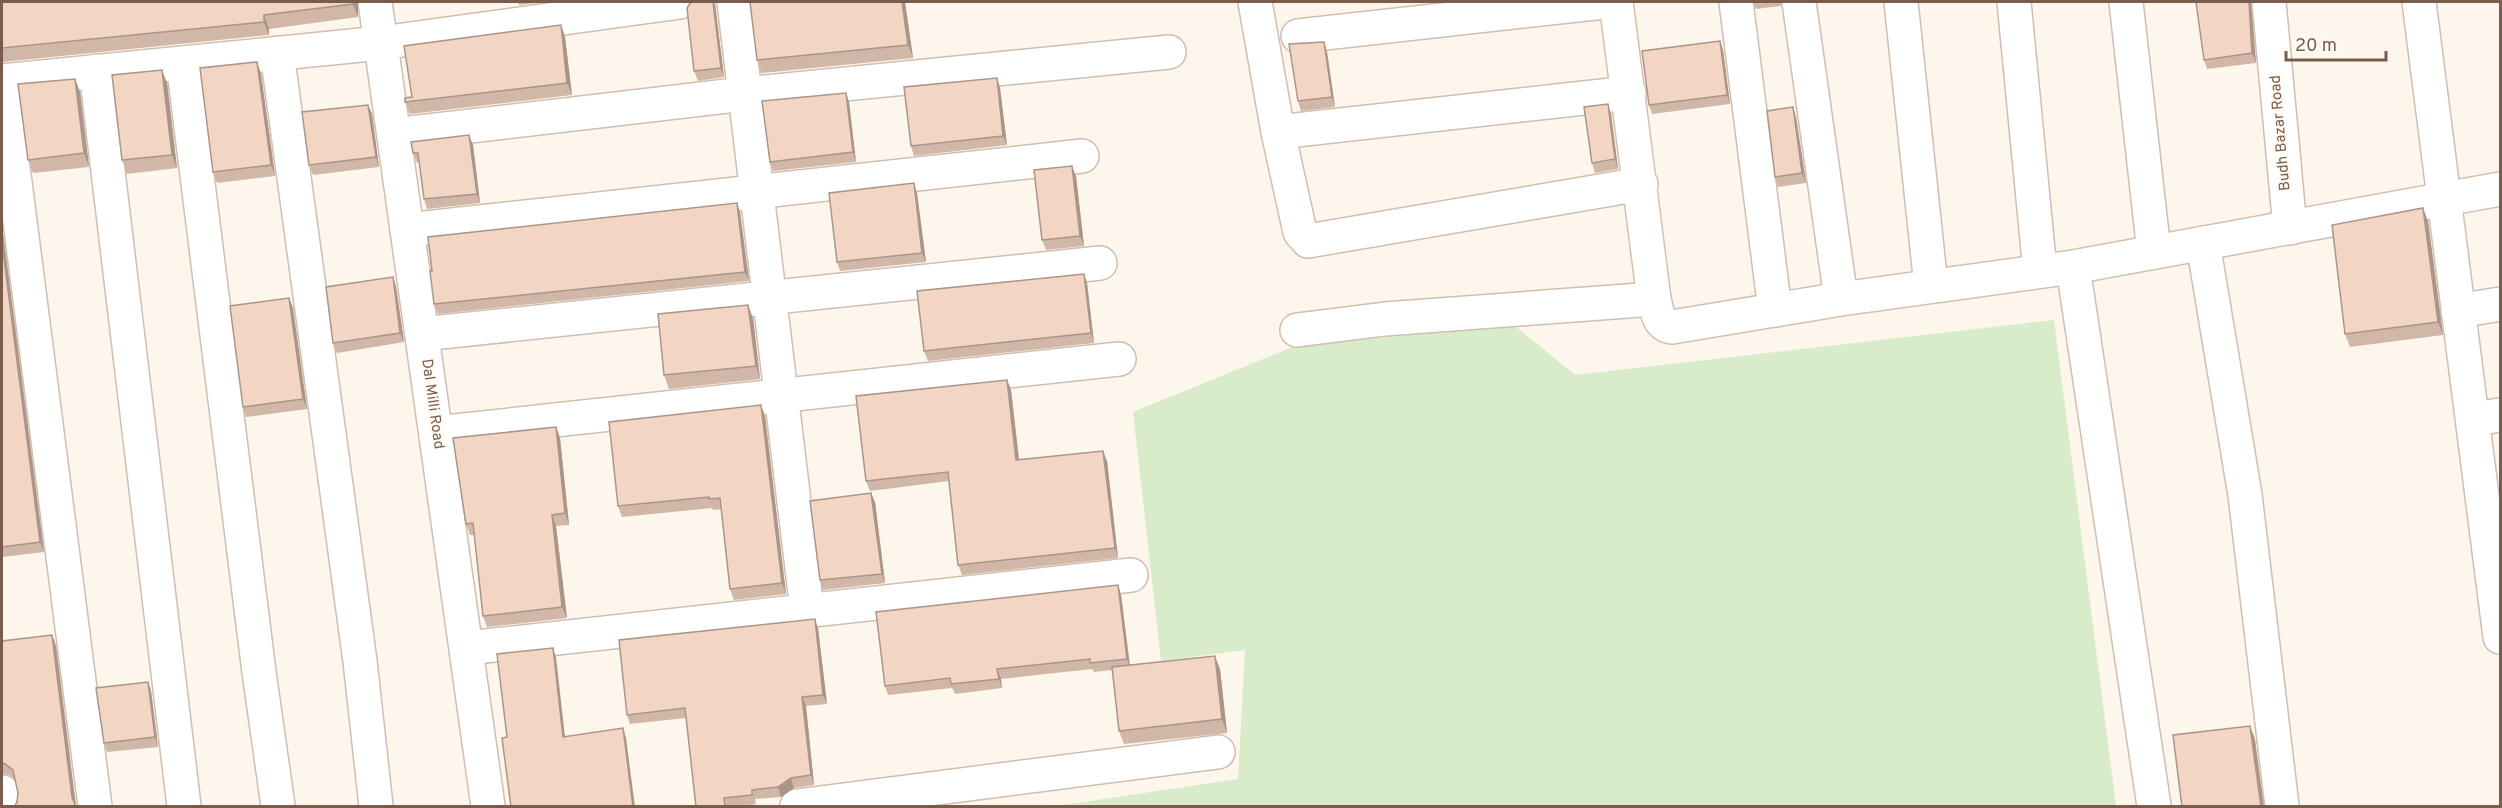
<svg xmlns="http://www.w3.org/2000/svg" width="2502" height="808" viewBox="0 0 2502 808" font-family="Overpass,sans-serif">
<rect width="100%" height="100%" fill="#fdf6ec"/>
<!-- green -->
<path fill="#d8ecc9" d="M2054,320l62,486h-1059l181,-27 7,-129 -84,11 -28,-249 162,-66 219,-21 61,50z"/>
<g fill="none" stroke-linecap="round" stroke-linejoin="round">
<!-- street casing -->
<g stroke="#d1beb0" stroke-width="36">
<g id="street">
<path d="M375,2l113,804"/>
<path d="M734,2l73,608"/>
<path d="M1255,2l23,130 22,100 8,9 333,-57"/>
<path d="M1736,2l39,308"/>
<path d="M1799,2l42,297"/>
<path d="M1901,2l30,284"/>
<path d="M2014,2l26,269"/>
<path d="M2126,2l28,250"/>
<path d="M2269,2l21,226"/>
<path d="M2419,2l81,635"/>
<path d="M1298,36l306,-34"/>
<path d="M277,53l83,608 16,145"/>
<path d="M183,63l76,609 19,134"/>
<path d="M96,71l88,735"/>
<path d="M2,81l93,725"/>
<path d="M2,81l379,-38 299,-41"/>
<path d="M1278,132l351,-39"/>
<path d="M394,135l350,-41 425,-42"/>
<path d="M407,230l675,-74"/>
<path d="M2203,243l42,252 37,311"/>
<path d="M2073,267l81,539"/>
<path d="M2458,311l42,-7"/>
<path d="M1297,330l88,-11 269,-20"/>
<path d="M422,334l678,-71"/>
<path d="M2473,419l27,-4"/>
<path d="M436,433l683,-74"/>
<path d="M467,648l664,-73"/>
<path d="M2,792l2,14"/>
<path d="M797,806l421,-54"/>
</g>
</g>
<!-- secondary casing -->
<g stroke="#d6c0b0" stroke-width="36">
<path id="secondary" d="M1616,2l38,297c3,12 4,26 18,28l169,-28 232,-32 427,-78"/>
</g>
<!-- street -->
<use href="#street" stroke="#fff" stroke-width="33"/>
<!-- secondary -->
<use href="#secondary" stroke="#fff" stroke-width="33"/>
</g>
<!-- wall -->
<g fill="#d1b7a8">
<path d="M2,2h356v15l-89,12v6l-267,27z"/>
<path d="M518,2h28l-27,3z"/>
<path d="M750,2h155l8,56 -152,15 -4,-13z"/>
<path d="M1753,2h28v4l-25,3z"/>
<path d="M2251,2l5,61 -49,6 -3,-9z"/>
<path d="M715,4l9,73 -26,4 -4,-10z"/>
<path d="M561,25l4,12 7,58 -162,19 -5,-12 7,-5z"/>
<path d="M1324,42l3,10 8,55 -34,4 -3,-10z"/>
<path d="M1723,50l7,54 -78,10 -3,-9z"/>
<path d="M257,62l4,12 14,102 -58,7 -4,-11z"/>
<path d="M75,79l5,13 9,75 -56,6 -5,-13z"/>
<path d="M167,83l10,85 -50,6 -5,-14z"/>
<path d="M1000,88l7,57 -93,11 -3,-10z"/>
<path d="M849,102l7,60 -83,9 -3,-9z"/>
<path d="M368,105l4,9 7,53 -66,8 -4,-10z"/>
<path d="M1611,114l7,55 -23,4 -3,-10z"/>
<path d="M1796,117l10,66 -28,4 -3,-10z"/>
<path d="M473,145l7,58 -53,6 -3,-10 -5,-37 -2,1 -4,-10z"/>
<path d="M1076,176l8,70 -38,4 -4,-10z"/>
<path d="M917,193l9,69 -86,9 -3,-9z"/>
<path d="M737,203l3,9 9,69 -311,33 -4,-10 -2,-33z"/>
<path d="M2428,221l15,114 -93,12 -5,-13z"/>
<path d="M2,225l42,327 -42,5z"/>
<path d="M1084,274l3,9 7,60 -166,18 -4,-10z"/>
<path d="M393,277l3,10 8,55 -67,11 -4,-10z"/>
<path d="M289,298l4,10 14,101 -61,8 -3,-10z"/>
<path d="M753,318l7,61 -91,10 -5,-14z"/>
<path d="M1007,380l4,10 8,69 88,2 11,97 -156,17 -4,-10 -9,-84 -79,10 -4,-10z"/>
<path d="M765,416l21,178 -52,6 -4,-11 -9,-80 -8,1 -1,-2 -90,9 -4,-11z"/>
<path d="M556,427l4,11 9,87 -13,1 11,92 -80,9 -4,-11 -9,-81h-4l-4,-11z"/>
<path d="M875,502l10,81 -62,7 -3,-10z"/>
<path d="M1118,585l3,10 9,70 90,4 7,64 -103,11 -5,-13 -6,-61 -19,2 -2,-3 -91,10 1,9 -47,6 -3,-6 -64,7 -3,-9z"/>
<path d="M818,628l9,76 -21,2 8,79 -20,3 -13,9 -26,2 1,5 -22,3h-38l-10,-89 -56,6 -3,-9z"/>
<path d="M52,635l4,11 20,161 -59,-5 1,-9 -3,-13 -6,-5 -7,-1v-133z"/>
<path d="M148,682l3,9 7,56 -51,5 -3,-9z"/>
</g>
<!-- shaded-wall -->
<g fill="#aa9588">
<path d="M353,2h5v15l-5,-13z"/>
<path d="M713,2h1l1,2 9,73 -3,-9z"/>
<path d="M902,2h3l8,56 -5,-13z"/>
<path d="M2249,2h2l5,61 -4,-10z"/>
<path d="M264,15l5,14v6l-5,-13z"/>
<path d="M561,25l4,12 7,58 -5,-12z"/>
<path d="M1720,41l3,9 7,54 -3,-9z"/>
<path d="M1324,42l3,10 8,55 -3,-10z"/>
<path d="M257,62l4,12 14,102 -4,-11z"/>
<path d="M162,70l5,13 10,85 -5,-13z"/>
<path d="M997,78l3,10 7,57 -4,-9z"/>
<path d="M75,79l5,13 9,75 -5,-14z"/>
<path d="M846,93l3,9 7,60 -3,-10z"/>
<path d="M1608,104l3,10 7,55 -3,-10z"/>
<path d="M368,105l4,9 7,53 -3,-10z"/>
<path d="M1793,107l3,10 10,66 -4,-10z"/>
<path d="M469,135l4,10 7,58 -3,-9z"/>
<path d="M1072,166l4,10 8,70 -4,-10z"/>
<path d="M914,183l3,10 9,69 -4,-9z"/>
<path d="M737,203l3,9 9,69 -4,-9z"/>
<path d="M2423,208l5,13 15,114 -5,-13z"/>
<path d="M2,225l42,327 -4,-10 -38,-299z"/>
<path d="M1084,274l3,9 7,60 -3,-10z"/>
<path d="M393,277l3,10 8,55 -4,-9z"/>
<path d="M289,298l4,10 14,101 -4,-10z"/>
<path d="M748,305l5,13 7,61 -4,-13z"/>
<path d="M1007,380l4,10 9,79 -4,-9z"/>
<path d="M761,405l4,11 21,178 -4,-11z"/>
<path d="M556,427l4,11 9,87 -4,-12z"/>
<path d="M1103,451l4,10 11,97 -3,-10z"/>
<path d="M871,493l4,9 10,81 -3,-9z"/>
<path d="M552,515l4,11 11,92 -5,-11z"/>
<path d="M1118,585l3,10 9,73 -3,-9z"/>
<path d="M815,619l3,9 9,76 -4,-9z"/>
<path d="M52,635l4,11 20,161 -4,-10z"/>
<path d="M553,648l3,9 10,89 -3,-9z"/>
<path d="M1215,656l5,13 7,64 -5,-14z"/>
<path d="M997,669l4,10 1,9 -3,-9z"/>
<path d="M148,682l3,9 7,56 -3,-10z"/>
<path d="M802,697l4,9 8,79 -3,-10z"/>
<path d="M2250,726l5,13 9,68h-3z"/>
<path d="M623,728l3,10 9,69h-2z"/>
<path d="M791,778l3,10 -13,9 -3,-10z"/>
</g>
<!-- building -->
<g fill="#f3d5c3" stroke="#aa9588" stroke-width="1.5">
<path d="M2,2h351v2l-89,11v7l-262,26z"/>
<path d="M691,2h22l8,66 -27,3 -7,-63z"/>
<path d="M750,2h152l6,43 -151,15z"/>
<path d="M2196,2h53l3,51 -48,7z"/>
<path d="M561,25l6,58 -162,19v-4l7,-1 -8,-51z"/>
<path d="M1720,41l7,54 -78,10 -7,-54z"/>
<path d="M1324,42l8,55 -34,4 -9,-57z"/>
<path d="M257,62l14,103 -58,7 -13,-104z"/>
<path d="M162,70l10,85 -50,5 -10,-85z"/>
<path d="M997,78l6,58 -92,10 -7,-59z"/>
<path d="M75,79l9,74 -56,7 -10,-76z"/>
<path d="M846,93l7,59 -83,10 -8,-61z"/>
<path d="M1608,104l7,55 -23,4 -8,-56z"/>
<path d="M368,105l8,52 -67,8 -7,-53z"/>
<path d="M1793,107l9,66 -27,4 -8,-66z"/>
<path d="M469,135l8,59 -53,5 -6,-46h-5l-2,-11z"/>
<path d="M1072,166l8,70 -38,4 -8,-70z"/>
<path d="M914,183l8,70 -85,9 -8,-69z"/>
<path d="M737,203l8,69 -311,32 -4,-33h2l-4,-34z"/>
<path d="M2423,208l15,114 -93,12 -13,-109z"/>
<path d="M2,243l38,299 -38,5z"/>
<path d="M1084,274l7,59 -167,18 -7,-60z"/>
<path d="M393,277l7,56 -67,10 -7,-56z"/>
<path d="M289,298l14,101 -60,8 -13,-101z"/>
<path d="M748,305l8,61 -92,9 -6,-61z"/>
<path d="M1007,380l9,80 87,-9 12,97 -157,17 -10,-93 -82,9 -10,-85z"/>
<path d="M761,405l21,178 -52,6 -10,-91 -11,1v-2l-91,9 -9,-84z"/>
<path d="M556,427l9,86 -13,2 10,92 -79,9 -10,-93 -7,1 -13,-86z"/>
<path d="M871,493l11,81 -62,6 -10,-79z"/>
<path d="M1118,585l9,74 -37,4v-4l-93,10 2,10 -48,5 -1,-6 -65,8 -9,-74z"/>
<path d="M815,619l8,76 -21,2 9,78 -20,3 -13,9 -26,3v5l-28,3 1,9h-29l-11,-99 -58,7 -8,-75z"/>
<path d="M52,635l20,162 4,10h-62l3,-5 1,-9 -5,-23 -8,-6 -3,-1v-122z"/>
<path d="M553,648l10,89 60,-9 10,79h-122l-9,-69 5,-1 -10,-83z"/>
<path d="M1215,656l7,63 -103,12 -7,-64z"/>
<path d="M148,682l7,55 -51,6 -8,-55z"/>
<path d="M2250,726l11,81h-79l-9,-72z"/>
</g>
<g text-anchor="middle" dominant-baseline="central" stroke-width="4.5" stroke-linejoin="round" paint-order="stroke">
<!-- street labels -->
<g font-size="15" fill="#7a5c4d" stroke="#fffaf3">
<text transform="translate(2281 133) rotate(-95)">Budh Bazar Road</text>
<text transform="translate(432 404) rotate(82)">Dal Milli Road</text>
</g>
</g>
<!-- border -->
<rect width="2502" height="808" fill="none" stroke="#7a5c4d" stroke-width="6"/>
<!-- scale -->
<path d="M2286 51v9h100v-9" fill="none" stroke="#7a5c4d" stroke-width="3"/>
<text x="2295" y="51" font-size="18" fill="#7a5c4d" stroke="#fffaf3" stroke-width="4.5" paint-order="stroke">20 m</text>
</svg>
